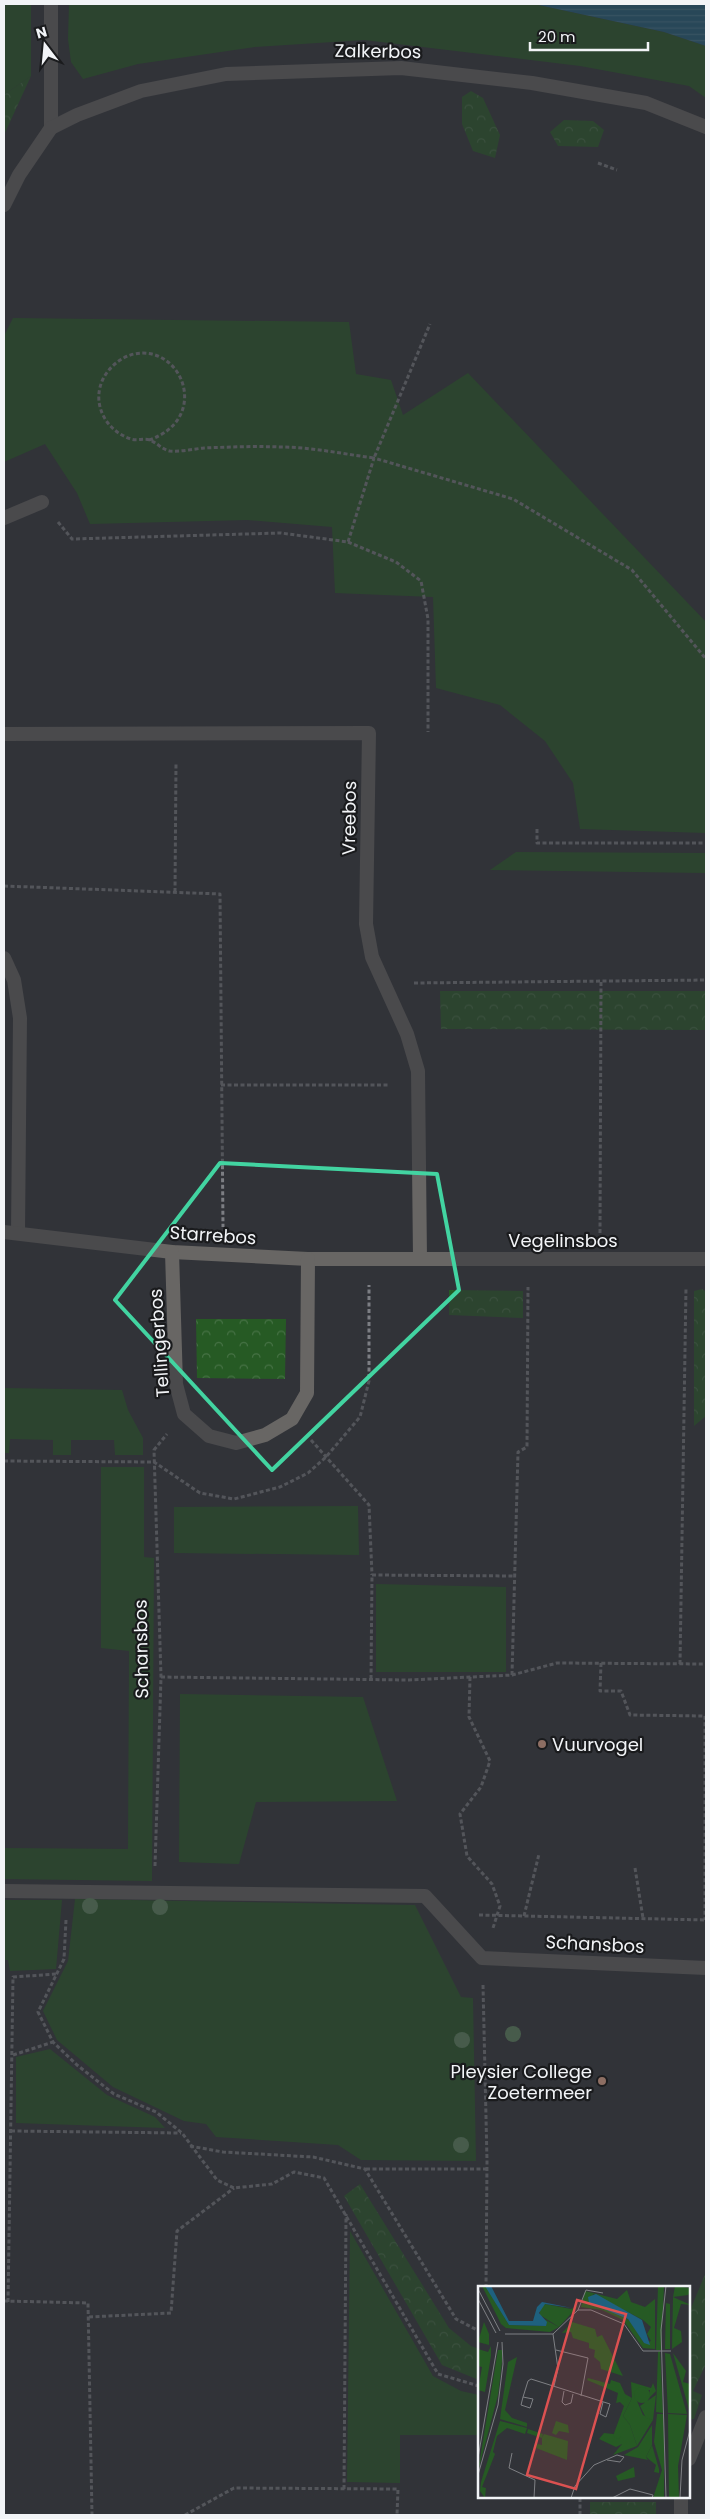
<svg xmlns="http://www.w3.org/2000/svg" width="710" height="2519" viewBox="0 0 710 2519" font-family="Poppins,sans-serif">
<defs>
<pattern id="forest-crowns" width="20" height="18" patternUnits="userSpaceOnUse" patternTransform="scale(1.25)"><rect width="20" height="18" fill="#265a24"/><path d="M2 6a3 3 0 1 1 6 0M12 15a3 3 0 1 1 6 0" fill="none" stroke="#467245"/></pattern>
<pattern id="water-rules" width="6" height="5" patternUnits="userSpaceOnUse" patternTransform="scale(1.25)"><rect width="6" height="5" fill="#1e617f"/><path d="M0 2.5h6" fill="none" stroke="#3f7892"/></pattern>
</defs>
<rect width="100%" height="100%" fill="#313338"/>
<!-- green -->
<g fill="#265a24">
<path d="M4,4h27v72l-27,19z"/>
<path d="M69,4h465l130,28 42,14v52l-17,-12 -109,-20 -216,-26 -109,7 -117,17 -55,15 -12,-17 -3,-23z"/>
<path d="M13,318l336,4 7,52 35,6 12,35 65,-42 238,249v211l-126,-4 -7,-46 -28,-42 -45,-36 -64,-17 -3,-91 -98,-4 -3,-66 -85,-7 -157,4 -13,-31 -32,-49 -41,18v-126z"/>
<path d="M516,852l190,1v20l-216,-3z"/>
<path d="M4,1388l118,2 6,20 15,28v17h-28l-1,-15h-43v15h-18v-15l-43,-1 -1,14h-5z"/>
<path d="M101,1467h43v90l10,1 -2,323 -148,-2v-31l124,1 1,-198 -28,-3z"/>
<path d="M358,1506l1,49 -185,-2v-46z"/>
<path d="M376,1584l130,3v85h-130z"/>
<path d="M180,1694l183,3 34,104 -141,1 -17,62 -60,-2z"/>
<path d="M75,1899l340,6 46,92 12,1 3,163 -115,-1 -23,-15 -122,-8 -10,-13 -22,-3 -71,-34 -56,-47 -14,-29 25,-50z"/>
<path d="M4,1900h58l-6,69 -46,2 -2,-11h-4z"/>
<path d="M50,2049l57,46 48,22 10,11 -149,-5v-66z"/>
<path d="M350,2231l83,145 28,15 18,4v40h-79v48l-53,-1z"/>
</g>
<!-- forest -->
<g fill="url(#forest-crowns)">
<path d="M31,76l-27,59v-40z"/>
<path d="M471,91l12,7 17,37 -5,23 -22,-7 -11,-27v-27z"/>
<path d="M564,120l29,1 11,9 -6,17 -40,-1 -8,-14z"/>
<path d="M440,991h266v39l-265,-1z"/>
<path d="M702,1289l4,3v124l-12,10v-135z"/>
<path d="M449,1290l74,1v27l-74,-3z"/>
<path d="M196,1319h90l-1,60 -88,-1z"/>
<path d="M360,2184l89,144 22,18 8,3v31l-37,-15 -98,-169z"/>
<path d="M706,2272v92l-13,27 9,4 -8,24h-5v-106z"/>
<rect x="590" y="2502" width="66" height="13"/>
</g>
<!-- water -->
<path fill="url(#water-rules)" d="M534,4h172v42l-42,-14z"/>
<g fill="none" stroke-linecap="round" stroke-linejoin="round">
<!-- path -->
<g stroke="#7c7e83" stroke-width="3" stroke-dasharray="4 2.5" stroke-linecap="butt">
<path d="M598,163l19,7"/>
<path d="M149,440c62,-21 34,-96 -15,-86 -13,3 -25,13 -31,25 -12,25 3,52 28,60 6,2 13,-1 19,1 7,3 13,10 20,11 11,1 23,-2 34,-3 25,-1 51,-2 76,-1 31,0 63,7 94,11l56,-134"/>
<path d="M58,522l14,17 209,-6 67,9 26,-84 139,41 119,71 74,89"/>
<path d="M348,542l48,20 25,19 7,38v113"/>
<path d="M537,829v14h169"/>
<path d="M4,886l216,8 3,333"/>
<path d="M175,892l1,-130"/>
<path d="M414,983l292,-3"/>
<path d="M221,1085h169"/>
<path d="M600,1233l1,-252"/>
<path d="M311,1440l58,65 3,70"/>
<path d="M4,1461l150,1 46,31 34,6 46,-12 28,-14 18,-16 34,-40 9,-36v-96"/>
<path d="M601,1663l-1,28h21l9,24 75,1v204"/>
<path d="M680,1664l6,-377"/>
<path d="M512,1675l6,-223 9,-5 1,-160"/>
<path d="M161,1677l248,3 103,-5 45,-12 149,1"/>
<path d="M470,1677l-1,40 21,44 -9,26 -21,27 7,42 25,28 8,22 -7,22"/>
<path d="M371,1679l1,-104 143,1"/>
<path d="M155,1866l6,-189 -7,-227 13,-16"/>
<path d="M635,1868l8,50"/>
<path d="M479,1915l227,5"/>
<path d="M524,1916l15,-62"/>
<path d="M66,1920l-2,39 -26,53 15,30 24,23 37,29 42,18 26,21 35,47 17,8 38,-4 22,-12 30,6 114,196 41,12"/>
<path d="M483,1985l4,176 -1,127"/>
<path d="M13,2055l40,-13"/>
<path d="M11,2131l170,2"/>
<path d="M190,2146l33,6 90,5 52,12 91,150 23,12"/>
<path d="M366,2169h121"/>
<path d="M4,2301l84,2 4,212"/>
<path d="M8,2302l5,-325 44,-3"/>
<path d="M89,2317l82,-4 6,-82 57,-43"/>
<path d="M344,2489l2,-275"/>
<path d="M185,2515l49,-27 164,1 -1,26"/>
<path d="M580,2515v-17"/>
</g>
<!-- service -->
<path stroke="#686664" stroke-width="14" d="M4,518l38,-16"/>
<!-- pedestrian -->
<path stroke="#686664" stroke-width="14" d="M4,1891l421,5 57,62 224,10"/>
<!-- minor -->
<g stroke="#686664" stroke-width="14">
<path d="M51,128v-124"/>
<path d="M4,205l15,-30 32,-47 26,-13 64,-24 85,-17 175,-6 131,15 114,20 60,24"/>
<path d="M4,734l365,-1 -3,191 6,33 35,77 11,37 2,188"/>
<path d="M4,958l10,22 6,38 -2,214"/>
<path d="M4,1232l168,20 136,7h398"/>
<path d="M172,1252l4,132 8,30 25,22 27,7 29,-8 27,-16 15,-26 1,-134"/>
<path d="M689,2459l17,-42"/>
<path d="M681,2515v-17"/>
</g>
</g>
<!-- trees -->
<g fill="#628c63">
<circle cx="90" cy="1906" r="8"/>
<circle cx="160" cy="1907" r="8"/>
<circle cx="513" cy="2034" r="8"/>
<circle cx="462" cy="2040" r="8"/>
<circle cx="461" cy="2145" r="8"/>
</g>
<!-- marked area -->
<path d="M0 0H710V2519H0ZM220,1163l217,11 22,116 -187,180 -157,-170z" fill="#313338" fill-opacity=".55" fill-rule="evenodd"/>
<path fill="none" stroke="#42d4a1" stroke-width="4" stroke-linejoin="round" d="M220,1163l217,11 22,116 -187,180 -157,-170z"/>
<!-- markers -->
<g fill="#8d6e63" stroke="#1a1b1d" stroke-width="2">
<circle cx="542" cy="1744" r="5"/>
<circle cx="602" cy="2081" r="5"/>
</g>
<g text-anchor="middle" dominant-baseline="central" stroke-width="4.5" stroke-linejoin="round" paint-order="stroke">
<!-- street labels -->
<g font-size="18" fill="#f2f4f7" stroke="#1a1b1d">
<text transform="translate(378 51) rotate(1)">Zalkerbos</text>
<text transform="translate(349 818) rotate(-89)">Vreebos</text>
<text transform="translate(213 1235) rotate(4)">Starrebos</text>
<text x="563" y="1240">Vegelinsbos</text>
<text transform="translate(159 1343) rotate(-94)">Tellingerbos</text>
<text transform="translate(141 1649) rotate(-91)">Schansbos</text>
<text transform="translate(595 1944) rotate(3)">Schansbos</text>
</g>
<!-- poi labels -->
<g font-size="18" fill="#f2f4f7" stroke="#1a1b1d" text-anchor="start">
<text x="552" y="1744">Vuurvogel</text>
<text x="592" y="2071" text-anchor="end">Pleysier College<tspan x="592" dy="21">Zoetermeer</tspan></text>
</g>
</g>
<!-- overview -->
<g transform="translate(478 2286)">
<rect width="212" height="212" fill="#313338"/>
<path d="M4,0h4l23,39 37,1 -2,-7 15,8 -9,5 -44,-4 -5,-4zM197,0l15,2v4l-2,3 -15,2zM149,4l4,12 14,5 10,-8v50l-12,-1 -20,-28 -21,-10 -21,-3 4,-16 32,8zM115,8l50,26 8,7 -4,7 4,7 -7,2 -13,-21 -8,-6 -31,-12zM188,17l4,1v45h-5zM94,36l23,7 2,8 5,-2 21,41 -22,-7 -1,-7 -6,-5 1,-7 -6,-2v-5l-16,-5 -2,-6 -9,1zM13,60v10l-6,36 -7,-2 4,-23 -4,-1v-17l10,3zM195,67l13,18 -3,11 7,2v29zM153,96l20,6 2,-5 3,8 -7,7 1,-8 -16,4 9,21 10,5 -16,26 -7,-21 -7,-9 9,-18zM78,135l12,4 1,8 -10,-2 -3,4 -4,-2zM174,139v20l-6,12 2,3 -24,-5 14,-8zM50,143l15,5 -1,4 2,-4 24,7 -1,19 -31,-12 1,-4 5,1v-7l-15,-5zM126,147l18,2v9l-6,3 -17,-8zM156,181l1,10 -17,4 -2,-5z" fill="#265a24" fill-rule="evenodd"/>
<path d="M180,0h6l-3,64h-5zM195,11l18,8 -10,-1 -7,24 7,3 1,11 -10,7zM67,18l26,5 7,-3 -19,21 -19,-12v-8zM6,36l5,12v11l-11,-3zM20,64h4v12l-4,33 -20,76zM182,65l3,62 -7,-1 2,-60zM187,67l5,1 17,60 -19,-1zM39,71l-12,53 7,8 15,5v4l-27,-8 8,-57zM110,92l22,6 1,-4 9,3 5,11 7,4 -9,18 7,9 7,21 -24,9 9,-11v-8l-4,3 -5,-3 11,-30 -4,-4 -4,1 2,-10 -31,-13zM156 109a8 8 0 1 1 16 0a8 8 0 1 1-16 0ZM178,109l-3,25 -7,-2 -6,-12zM179,128h7v84h-11l9,-28 -8,-28zM190,128l19,1 -9,51 1,32h-10zM22,135l27,7 -2,6 -18,-6 -10,8 -4,16 2,2 -13,33 4,1 -1,10 -5,-7 1,-9zM174,159l7,24v4l-5,-1 2,-7 -10,-8z" fill="#265a24"/>
<path d="M7,0h6l18,35h24l4,-14 5,-5 30,6 -27,-4 -6,9 8,9 -1,4 -37,-1zM118,8l46,26 8,25 -6,-2 -16,-24 -39,-16 -1,-6z" fill="#1e617f"/>
<path fill="none" stroke="#7e8084" stroke-width="1" d="M188,0l-5,44 5,168M0,3l22,42M0,13l18,34M100,24l8,-20 17,3M27,48h48l25,-24h13l33,14 19,27h28M75,48l5,35 -4,17M78,64l32,8 -7,38M86,105l-2,11 3,3 6,-2 2,-9M45,111l10,2 -3,9 -9,-3 2,-8 5,-16 3,-2 79,25 -4,13 -6,-3 3,-12M34,167l-3,15 26,12 -1,18M0,172l20,-116M0,189l20,-70 5,-41 -1,-22M93,212l4,-12 19,-21 23,-10 7,2 -4,5 -13,-2M134,212l18,-9 23,6 -1,3M202,212l2,-38 8,-30"/>
<path fill="#dc5151" fill-opacity="0.15" stroke="#dc5151" stroke-width="2.5" d="M99,14l49,14 -50,175 -49,-14z"/>
<rect width="212" height="212" fill="none" stroke="#f2f4f7" stroke-width="2.5"/>
</g>
<!-- border -->
<rect width="710" height="2519" fill="none" stroke="#f2f4f7" stroke-width="10"/>
<!-- north arrow -->
<g transform="translate(45 45) rotate(344)" stroke="#1a1b1d" stroke-width="4" paint-order="stroke">
<path d="M0-4L9 19L0 12L-9 19Z" fill="#f2f4f7"/>
<text y="-8" font-size="14" font-weight="bold" text-anchor="middle" fill="#f2f4f7">N</text>
</g>
<!-- scale -->
<path d="M530 42v8h118v-8" fill="none" stroke="#f2f4f7" stroke-width="2.5"/>
<text x="538" y="42" font-size="15" fill="#f2f4f7" stroke="#1a1b1d" stroke-width="4" paint-order="stroke">20 m</text>
</svg>
